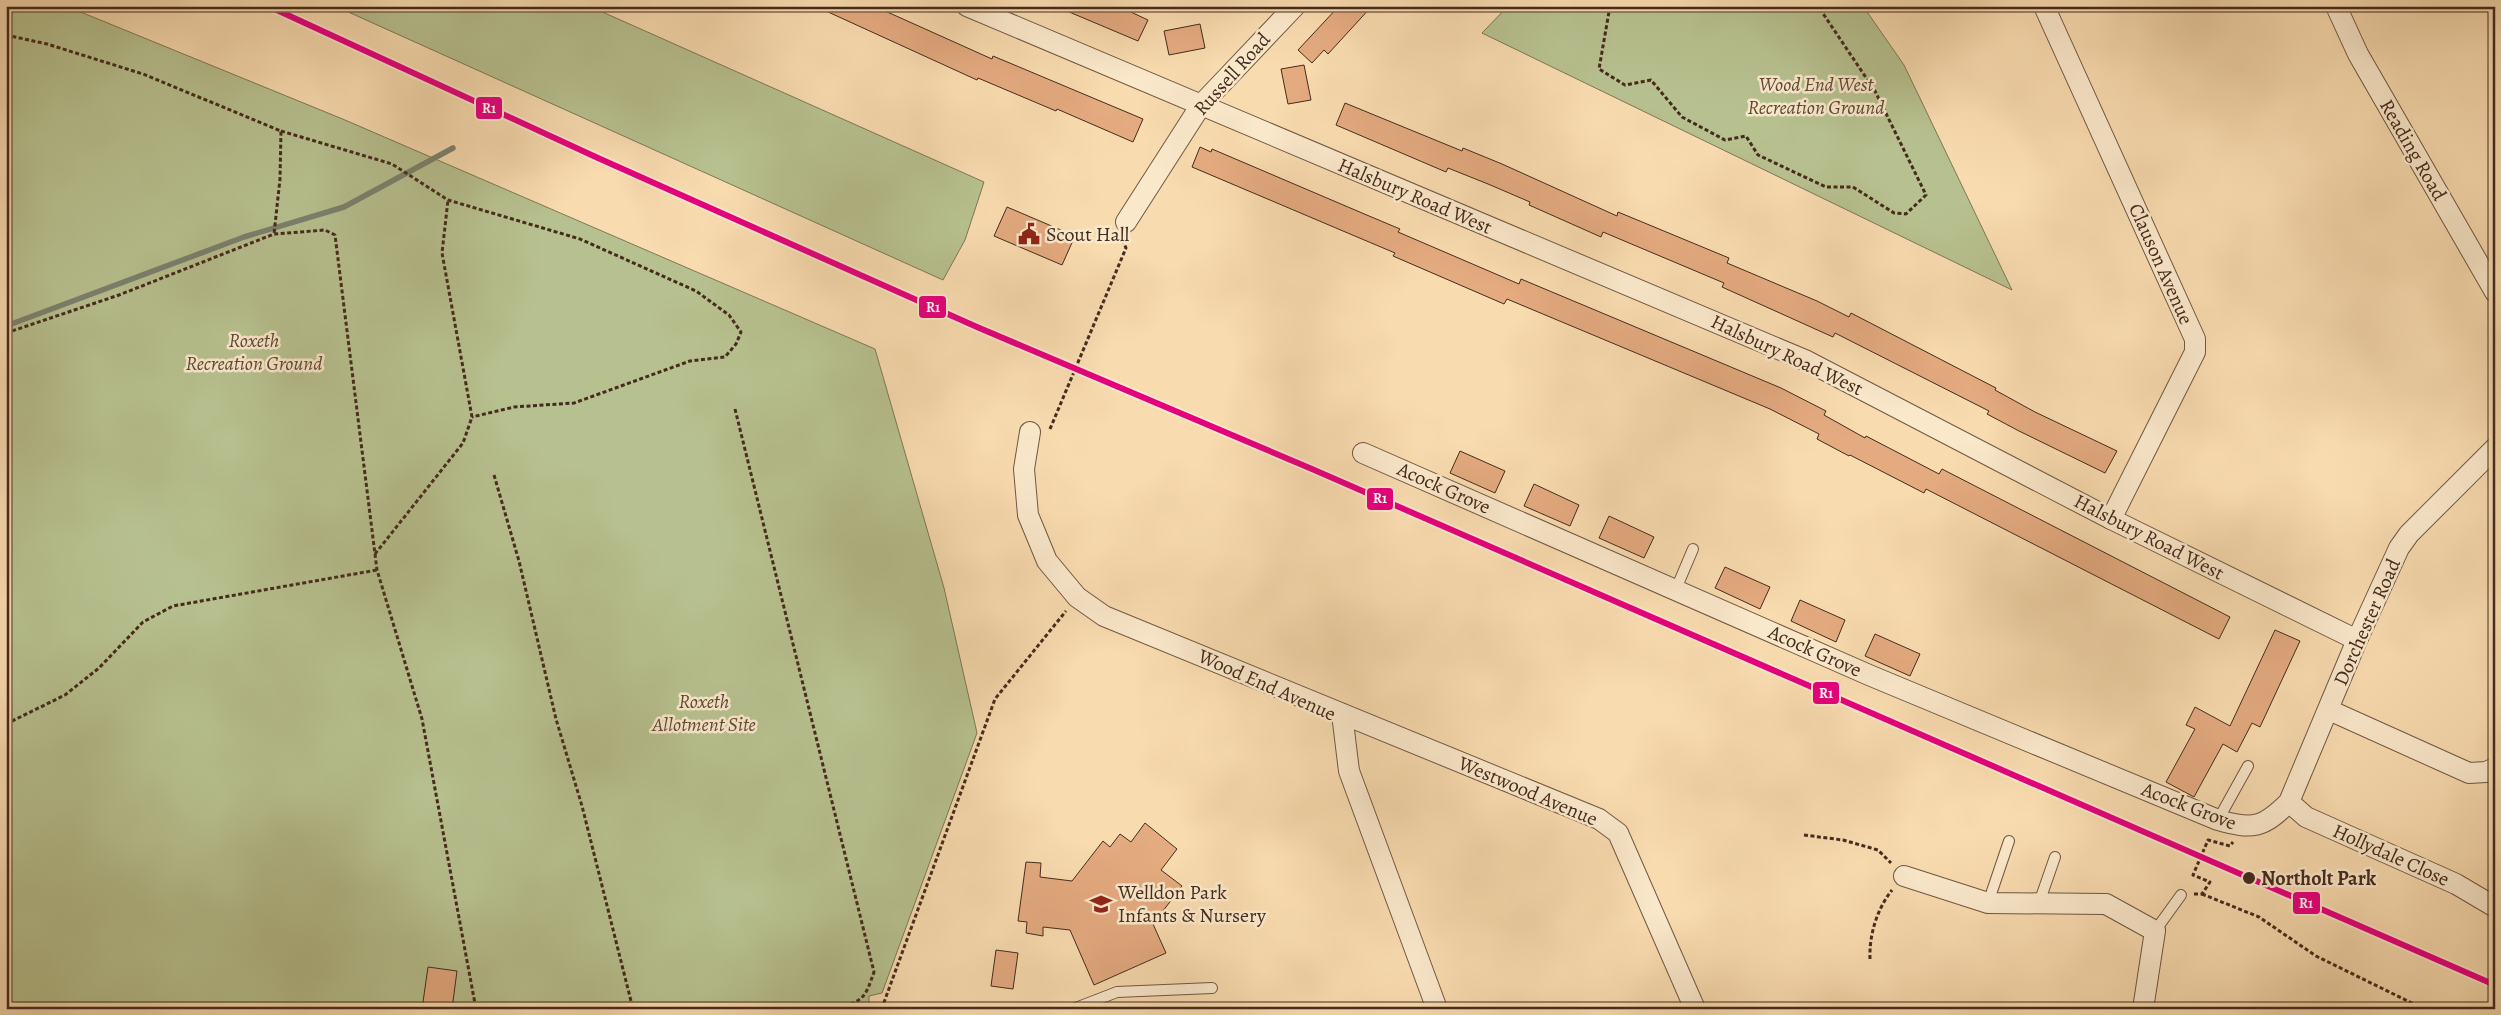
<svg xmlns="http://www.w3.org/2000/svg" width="2501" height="1015" viewBox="0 0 2501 1015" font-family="Alegreya,serif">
<rect width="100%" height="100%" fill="#f8dbaf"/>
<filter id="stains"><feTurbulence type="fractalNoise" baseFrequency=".004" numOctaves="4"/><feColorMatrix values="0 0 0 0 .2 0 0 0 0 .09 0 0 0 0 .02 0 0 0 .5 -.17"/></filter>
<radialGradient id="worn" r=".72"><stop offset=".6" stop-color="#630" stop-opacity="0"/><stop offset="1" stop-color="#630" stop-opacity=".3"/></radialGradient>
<!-- green -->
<g fill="#b7c18f" stroke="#7e7656">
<path d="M6,6h60l279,114 530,229 69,239 33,145 -95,260 -13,3v10l-9,3h-854z"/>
<path d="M335,6h254l395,176 -19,58 -22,40z"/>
<path d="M1508,6h355l41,59 108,225 -530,-257z"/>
</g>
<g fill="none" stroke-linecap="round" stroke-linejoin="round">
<!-- stream -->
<path stroke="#7b826f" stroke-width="5.5" d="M6,326l238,-89 100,-30 109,-59"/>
</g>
<!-- building -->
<g fill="#e4aa80" stroke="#452b1d">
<path d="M815,6h59l118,53 1,-3 150,63 -10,23 -76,-33 -1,2 -78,-33 -1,2z"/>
<path d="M1055,6h63l30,14 -10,21z"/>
<path d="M1339,6h33l-44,48 -4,-4 -12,13 -14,-13z"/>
<path d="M1200,24l5,24 -36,7 -5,-24z"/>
<path d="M1304,65l7,35 -23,4 -7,-35z"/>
<path d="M1345,103l117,48 1,-3 39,16 115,52 1,-4 111,46 -2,5 90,38 32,16 2,-4 145,75 -1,2 40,22 82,39 -12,22 -86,-42 -32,-17 2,-3 -154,-78 -2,4 -111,-50 2,-4 -121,-51 -2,5 -72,-32 1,-3 -42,-18 -40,-16 -2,4 -110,-47z"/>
<path d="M1200,147l11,5 1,-3 150,64 38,16 -2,3 121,52 2,-5 260,109 45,23 -2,4 41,23 1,-2 73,38 3,-5 288,148 -11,22 -293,-150 -2,4 -74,-38 -1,1 -32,-17 2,-5 -49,-25 -263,-110 -3,5 -111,-48 2,-3 -52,-22 -151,-64z"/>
<path d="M1007,207l68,29 -13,29 -68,-29z"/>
<path d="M1460,451l45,20 -10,22 -45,-20z"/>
<path d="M1534,484l45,21 -9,21 -46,-20z"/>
<path d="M1609,516l45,21 -10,21 -45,-20z"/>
<path d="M1725,567l45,20 -10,22 -45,-21z"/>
<path d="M1800,600l45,20 -9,22 -45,-21z"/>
<path d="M2275,630l25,11 -40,86 -8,-4 -15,29 -14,-8 -29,53 -28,-15 29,-53 -9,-4 9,-18 35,19z"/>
<path d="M1875,634l45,20 -10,22 -45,-20z"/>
<path d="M1145,823l32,26 -16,21 21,16 -29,38 13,29 -72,32 -24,-55 -27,-3v9l-17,-3 1,-11 -9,-1 8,-59 15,1 -1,14 32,4 31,-40 7,6 10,-13 11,8z"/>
<path d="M996,950l22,3 -5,36 -22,-3z"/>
<path d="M428,967l29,4 -5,38h-30z"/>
</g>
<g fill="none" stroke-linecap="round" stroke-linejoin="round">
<!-- lane casing -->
<g stroke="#725742" stroke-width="12">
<g id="lane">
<path d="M1676,589l17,-40"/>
<path d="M2218,820l30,-54"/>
<path d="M1988,903l21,-62"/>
<path d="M2039,903l16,-46"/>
<path d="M2155,931l26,-36"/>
<path d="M1073,1009l44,-17 95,-4"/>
</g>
</g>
<!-- street casing -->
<g stroke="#725742" stroke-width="22">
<g id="street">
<path d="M967,6l840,355 304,158 246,121"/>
<path d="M2044,6l151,333v13l-84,167"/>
<path d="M2336,6l22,48 137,238"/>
<path d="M1126,222l75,-117 94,-99"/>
<path d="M1030,432l-6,37 4,46 19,46 30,36 27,19 495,203 19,14 77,176"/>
<path d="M1363,453l506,222 349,145c35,10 45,8 71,-18l68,-162 42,-92 10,-14 86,-86"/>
<path d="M2329,710l140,63 17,-1 9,-4"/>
<path d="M1342,714l7,57 88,238"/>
<path d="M2289,802l17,15 150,67 39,23"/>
<path d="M1904,876l84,27 118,1 49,27 -12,78"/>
</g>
</g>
<!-- path -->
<g stroke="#452b1d" stroke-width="3" stroke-dasharray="4 2.5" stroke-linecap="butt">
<path d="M1610,6l-11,63 26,16 26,-5 31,37 43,23 21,-4 12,19 68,32h27l41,26 12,1 20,-19 -51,-104 -57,-85"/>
<path d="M6,35l41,9 96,30 138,57 -1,48 -6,55"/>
<path d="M281,131l111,33 56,36 132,39 116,52 33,24 12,17 -5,12 -11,13 -35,4 -116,42 -60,4 -42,10"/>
<path d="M6,333l113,-38 155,-61 51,-4 10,5 42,335 45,149 54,290"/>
<path d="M735,409l139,563c-9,26 -10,28 -36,37"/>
<path d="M1050,429l76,-181 -3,-7"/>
<path d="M494,475l25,86 37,158 26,87 51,203"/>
<path d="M375,554l88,-111 9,-26 -30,-164 6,-53"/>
<path d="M6,724l59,-29 34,-27 44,-46 30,-16 204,-36"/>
<path d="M1804,835l39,5 35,10 13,13"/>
<path d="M2194,894h8l8,-12 -17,-7 15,-35 22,6 3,-4"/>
<path d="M2202,894l57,23 57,39 108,53"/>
<path d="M1870,959c-1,-24 7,-50 22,-69"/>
<path d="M873,1009l10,-4 112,-306 71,-88"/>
</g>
<!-- lane -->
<use href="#lane" stroke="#fae8cb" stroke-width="10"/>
<!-- street -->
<use href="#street" stroke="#fae8cb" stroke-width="20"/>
<!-- rail-1 casing -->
<g stroke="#fae8cb" stroke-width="10">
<path id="rail-1" d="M268,6l330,152 379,169 335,142 1183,516"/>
</g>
<!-- rail-1 -->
<use href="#rail-1" stroke="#e5007d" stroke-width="6"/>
</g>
<!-- icons -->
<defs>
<g id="civic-bare" transform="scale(1.725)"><path d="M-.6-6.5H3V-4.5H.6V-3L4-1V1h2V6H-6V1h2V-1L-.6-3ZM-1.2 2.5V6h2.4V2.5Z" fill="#8f2418" stroke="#fae8cb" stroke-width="2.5" paint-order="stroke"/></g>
<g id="school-bare" transform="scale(1.725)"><path d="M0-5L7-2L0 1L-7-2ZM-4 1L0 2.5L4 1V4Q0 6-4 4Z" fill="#8f2418" stroke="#fae8cb" stroke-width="2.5" paint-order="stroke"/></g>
</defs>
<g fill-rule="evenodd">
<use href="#civic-bare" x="1029" y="234"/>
<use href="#school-bare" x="1101" y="904"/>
</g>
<!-- markers -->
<circle fill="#452b1d" stroke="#fae8cb" stroke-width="2" cx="2249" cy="878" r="7"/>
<g text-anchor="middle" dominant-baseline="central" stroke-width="5" stroke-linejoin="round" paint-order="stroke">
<!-- street labels -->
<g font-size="20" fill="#452b1d" stroke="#fae8cb">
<text transform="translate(1232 74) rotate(-48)">Russell Road</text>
<text transform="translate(2413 150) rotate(60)">Reading Road</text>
<text transform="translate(1415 196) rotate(23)">Halsbury Road West</text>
<text transform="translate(2161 264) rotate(66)">Clauson Avenue</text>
<text transform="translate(1787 355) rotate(25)">Halsbury Road West</text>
<text transform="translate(1444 488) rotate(24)">Acock Grove</text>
<text transform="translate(2149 537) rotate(27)">Halsbury Road West</text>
<text transform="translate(2367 622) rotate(-66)">Dorchester Road</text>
<text transform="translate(1815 651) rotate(24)">Acock Grove</text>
<text transform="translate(1267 685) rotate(24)">Wood End Avenue</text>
<text transform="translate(1528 791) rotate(23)">Westwood Avenue</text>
<text transform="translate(2189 806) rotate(21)">Acock Grove</text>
<text transform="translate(2391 855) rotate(24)">Hollydale Close</text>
</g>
<!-- park labels -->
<g font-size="20" font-style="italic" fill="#5c4934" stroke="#fae8cb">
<text x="1816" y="84">Wood End West<tspan x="1816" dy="23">Recreation Ground</tspan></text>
<text x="254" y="340">Roxeth<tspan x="254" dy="23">Recreation Ground</tspan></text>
<text x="704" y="701">Roxeth<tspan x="704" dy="23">Allotment Site</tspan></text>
</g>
<!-- poi labels -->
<g font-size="20" fill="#452b1d" stroke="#fae8cb" text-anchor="start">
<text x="1046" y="234">Scout Hall</text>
<text x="1118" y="892">Welldon Park<tspan x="1118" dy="23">Infants &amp; Nursery</tspan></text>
</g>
<!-- stop labels -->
<g font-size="20" font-weight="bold" fill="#452b1d" stroke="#fae8cb" text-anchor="start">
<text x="2261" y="878">Northolt Park</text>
</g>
</g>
<g stroke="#fae8cb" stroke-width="2">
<rect x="475" y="96" width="28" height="24" rx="5" fill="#e5007d"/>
<rect x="918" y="295" width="29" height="24" rx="5" fill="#e5007d"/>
<rect x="1366" y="487" width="28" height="24" rx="5" fill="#e5007d"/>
<rect x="1812" y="681" width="28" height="24" rx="5" fill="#e5007d"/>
<rect x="2292" y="891" width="29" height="24" rx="5" fill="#e5007d"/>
</g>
<g font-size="14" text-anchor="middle" font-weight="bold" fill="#fff">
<text x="489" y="113">R1</text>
<text x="933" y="312">R1</text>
<text x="1380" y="503">R1</text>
<text x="1826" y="698">R1</text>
<text x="2306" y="908">R1</text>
</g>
<!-- margin -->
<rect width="2501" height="1015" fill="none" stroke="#f8dbaf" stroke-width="25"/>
<rect x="8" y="8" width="2486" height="1000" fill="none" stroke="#452b1d" stroke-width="2.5"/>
<rect x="12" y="12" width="2476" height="990" fill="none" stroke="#452b1d"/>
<rect width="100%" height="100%" filter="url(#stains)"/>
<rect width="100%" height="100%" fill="url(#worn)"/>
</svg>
